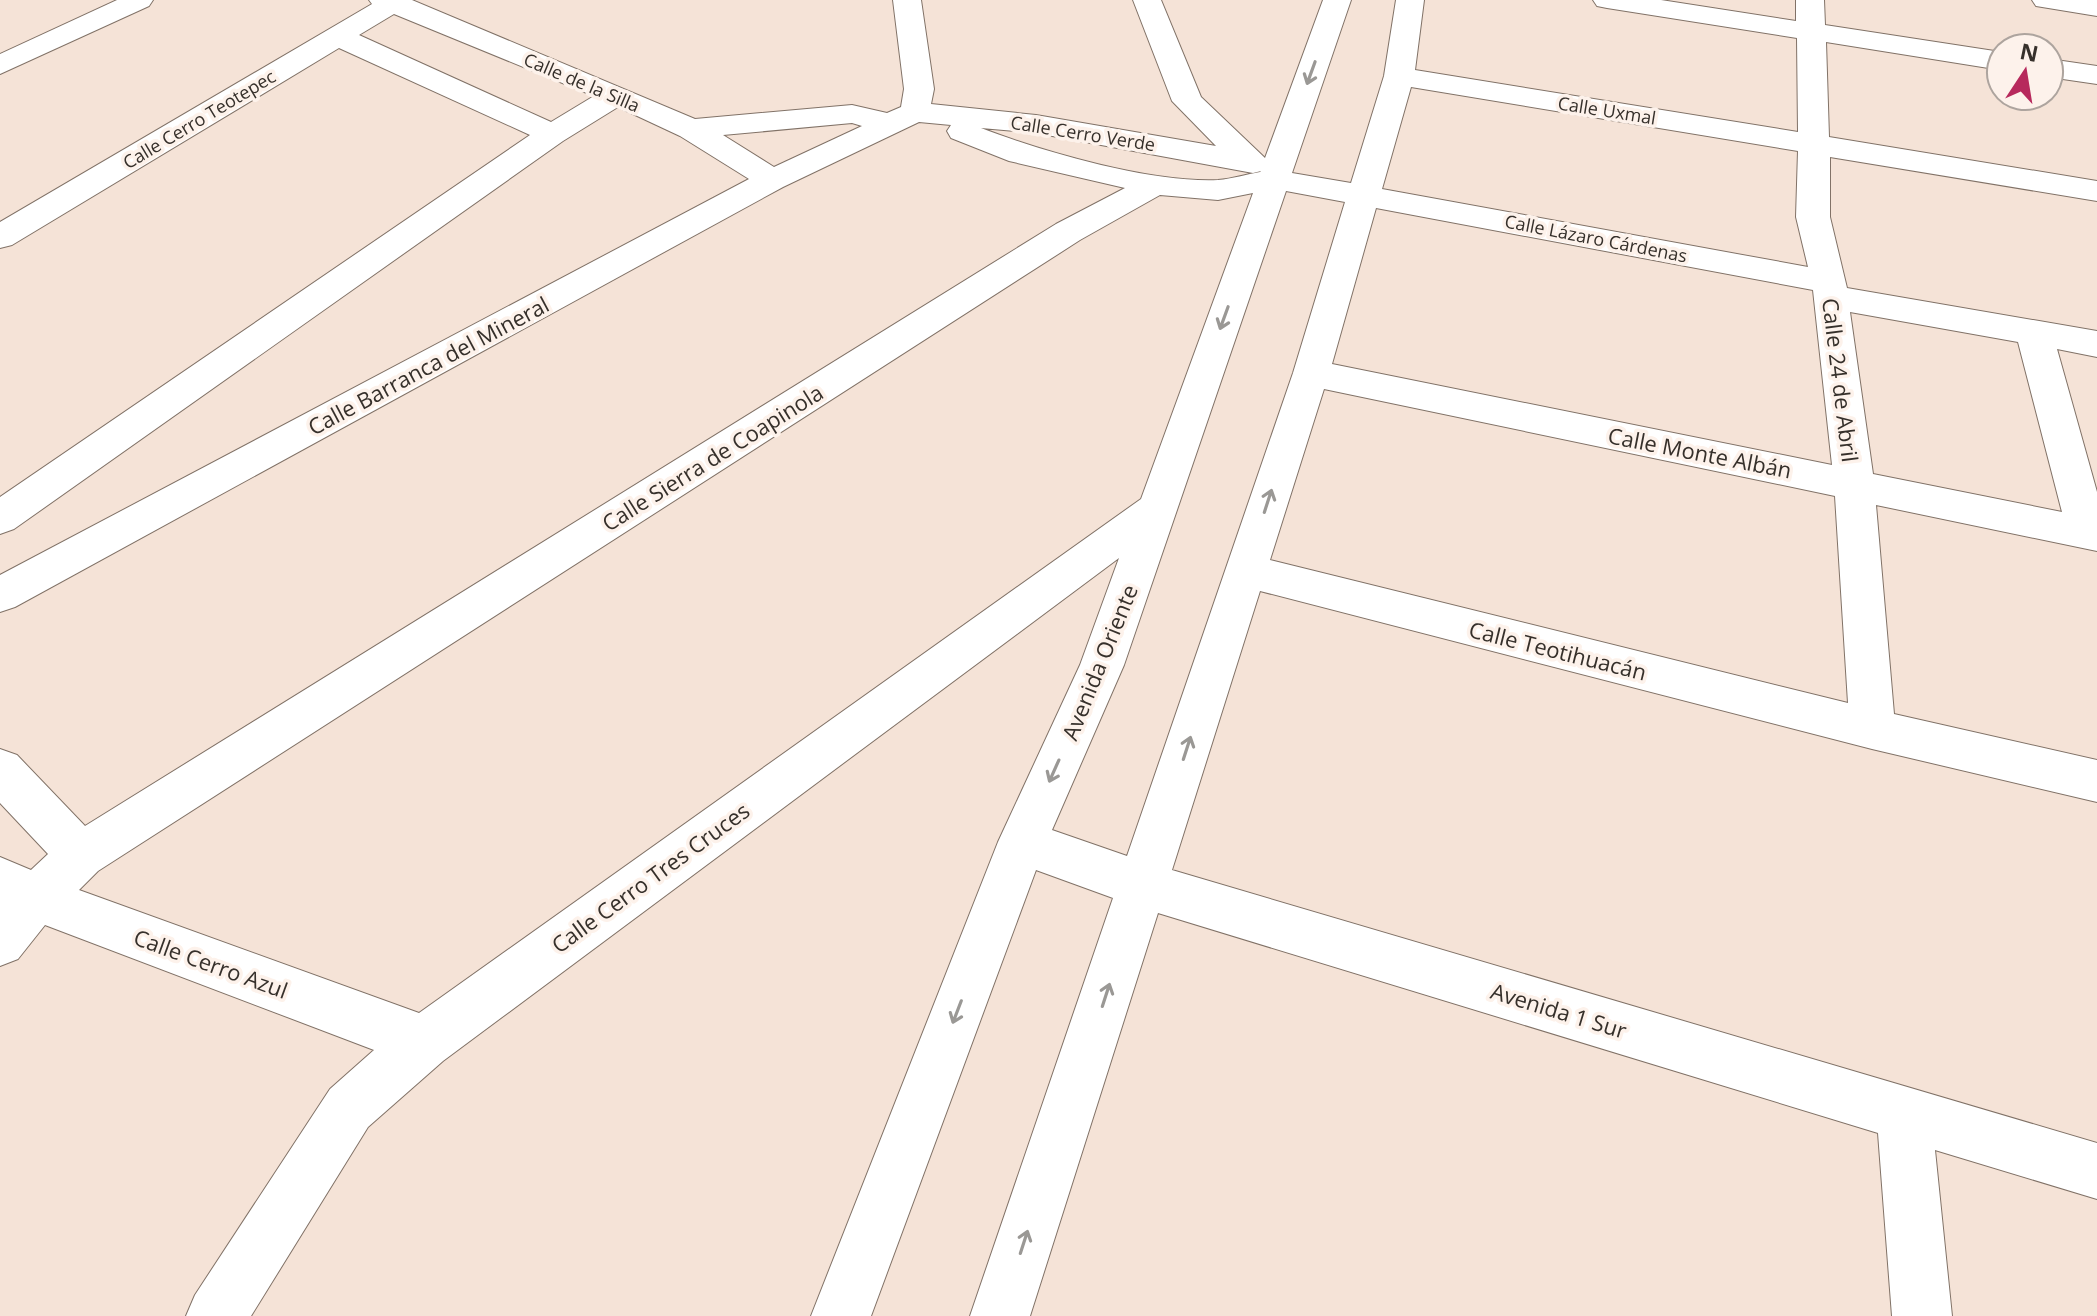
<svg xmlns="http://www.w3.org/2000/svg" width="2097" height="1316" viewBox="0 0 2097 1316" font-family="'Open Sans',sans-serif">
<rect width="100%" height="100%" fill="#f5e3d7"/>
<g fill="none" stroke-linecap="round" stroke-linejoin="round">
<!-- minor casing -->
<g stroke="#817267" stroke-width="2">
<g id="minor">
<path d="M117,0h36l-4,6 -149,68v-20z"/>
<path d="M369,0h43l283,119 157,-14 35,8 14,-6 3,-18 -11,-89h28l13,89 -3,15 105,11 180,31 -44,-45 -39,-101h28l40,97 64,61 58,-158h28l-59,173 59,10 33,-107 12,-76h28l-9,70 383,62 -1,-94 -190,-30 -10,-2 -4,-6h68l135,21v-21h28l1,25 176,27v18l-175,-28 3,95 268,44v20l-267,-44v60l17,71 250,43v26l-40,-8 40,143v59l-221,-46 18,209 203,46v42l-225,-53 -612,-158 -88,279 925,273v56l-162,-49 17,166h-60l-14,-183 -720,-220 -128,403h-60l143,-418 -77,-28 -165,446h-60l187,-474 82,-177 39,-107 -676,503 -75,66 -117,189h-65l9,-21 135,-206 44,-39 -329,-125 -27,34 -18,7v-109l31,13 17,-16 -48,-51v-54l17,6 68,71 971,-602 69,-36 -116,-27 -58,-23 -4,-7 4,-6 -32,-3 -136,65 -768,420 -15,5v-37l749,-396 -69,-43 -62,-29 -55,34 -549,388 -14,5v-37l530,-362 -191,-87 -327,197 -12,3v-26l372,-218zM394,14l200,82 -43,26 -192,-87zM1411,87l387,64 -2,66 12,50 -426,-78zM852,123l10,3 -88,41 -51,-32zM981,128l55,5 217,40 8,-2 -1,1c-13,2 -28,7 -42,8 -67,3 -174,-28 -237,-52zM1286,191l59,11 -52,171 -166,483 -75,-26 72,-165zM1253,193l-112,306 -722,514 -340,-123 19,-19 982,-631 80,-45 58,5zM1376,208l437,82 19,175 -500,-101zM1850,312l168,30 44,170 -189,-38zM1324,389l511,107 13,207 -578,-143z"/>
<path d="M2032,0h65v16l-61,-10z"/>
<path d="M2049,59l48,7v18l-48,-7z"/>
</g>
</g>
<!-- minor -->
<use href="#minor" fill="#fff" fill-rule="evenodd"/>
</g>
<!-- one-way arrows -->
<defs><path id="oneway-shaft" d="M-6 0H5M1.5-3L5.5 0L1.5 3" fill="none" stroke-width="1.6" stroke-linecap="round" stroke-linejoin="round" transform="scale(2)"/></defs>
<g stroke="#9a9895">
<use href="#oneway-shaft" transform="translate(1311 73) rotate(110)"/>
<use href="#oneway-shaft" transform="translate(1224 318) rotate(110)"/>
<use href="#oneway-shaft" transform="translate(1268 501) rotate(-72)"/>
<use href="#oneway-shaft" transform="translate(1187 748) rotate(-72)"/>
<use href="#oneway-shaft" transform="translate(1054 771) rotate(114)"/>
<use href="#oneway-shaft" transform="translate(1106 995) rotate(-72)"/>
<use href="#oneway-shaft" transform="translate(957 1012) rotate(111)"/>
<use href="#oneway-shaft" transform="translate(1024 1242) rotate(-72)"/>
</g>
<g text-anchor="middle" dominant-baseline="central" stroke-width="7" stroke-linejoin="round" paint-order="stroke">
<!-- far-street labels -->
<g font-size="18" fill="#36302b" stroke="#fdf2eb">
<text transform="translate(582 82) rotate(23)">Calle de la Silla</text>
<text transform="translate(1607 110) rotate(9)">Calle Uxmal</text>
<text transform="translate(199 119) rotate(-31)">Calle Cerro Teotepec</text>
<text transform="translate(1083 133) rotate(9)">Calle Cerro Verde</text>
<text transform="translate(1596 238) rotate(11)">Calle Lázaro Cárdenas</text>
</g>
<!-- street labels -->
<g font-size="22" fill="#36302b" stroke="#fdf2eb">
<text transform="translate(428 365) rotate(-28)">Calle Barranca del Mineral</text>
<text transform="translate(1841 380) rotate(83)">Calle 24 de Abril</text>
<text transform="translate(1700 452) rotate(11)">Calle Monte Albán</text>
<text transform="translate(712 457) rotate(-32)">Calle Sierra de Coapinola</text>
<text transform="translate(1558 650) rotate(14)">Calle Teotihuacán</text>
<text transform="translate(1099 662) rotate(-68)">Avenida Oriente</text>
<text transform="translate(650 877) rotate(-36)">Calle Cerro Tres Cruces</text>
<text transform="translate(211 963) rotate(20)">Calle Cerro Azul</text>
<text transform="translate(1559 1010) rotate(17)">Avenida 1 Sur</text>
</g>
</g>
<!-- north arrow -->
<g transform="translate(2025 72) rotate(12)"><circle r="38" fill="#fdf2eb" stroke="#ada49e" stroke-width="2"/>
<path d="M0-6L14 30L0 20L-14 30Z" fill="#b7295c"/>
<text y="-12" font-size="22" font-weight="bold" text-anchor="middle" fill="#36302b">N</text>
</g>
</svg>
